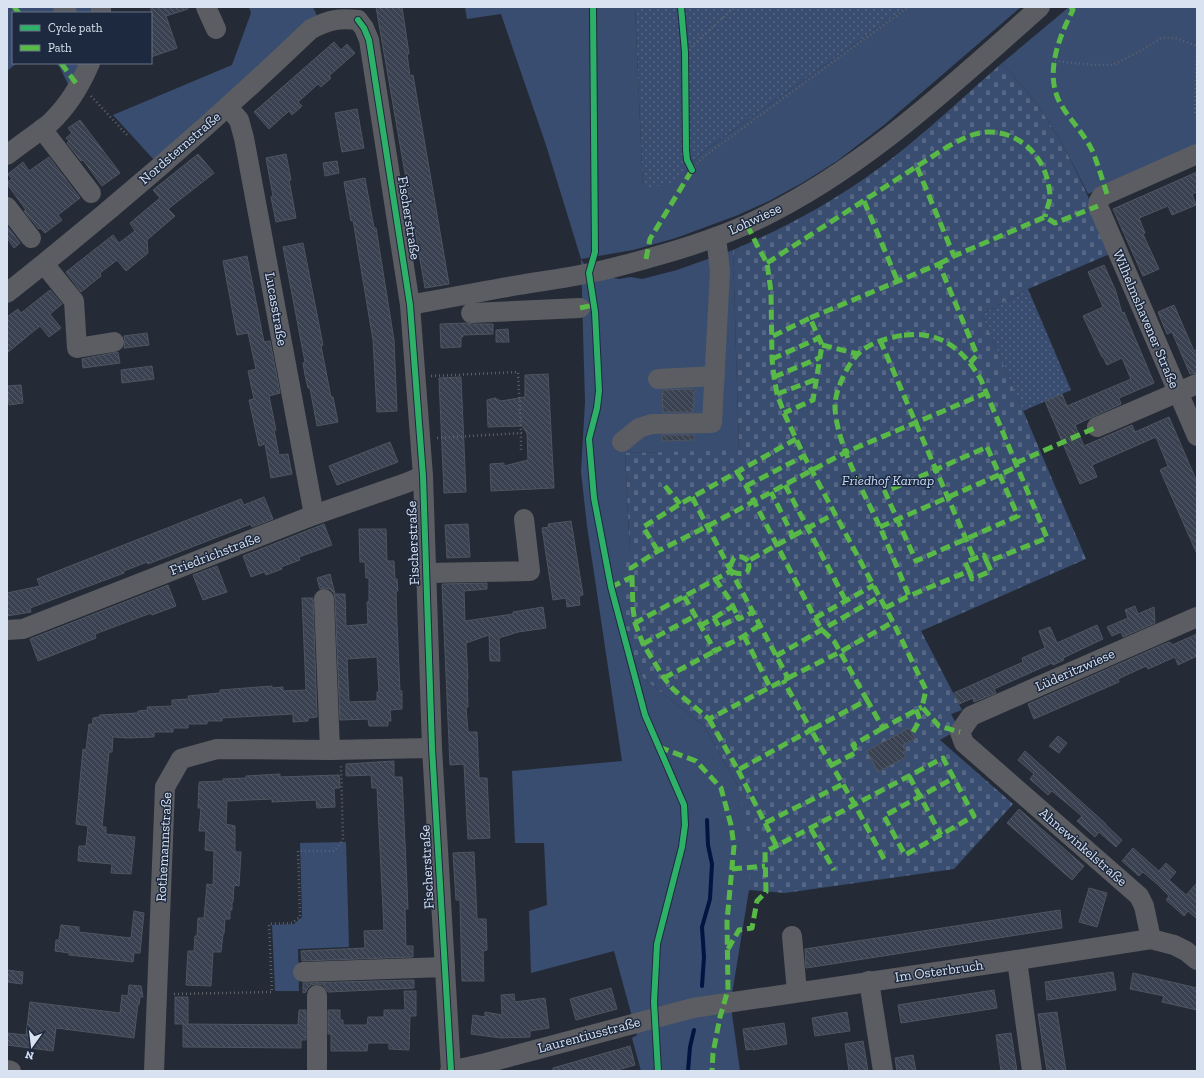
<svg xmlns="http://www.w3.org/2000/svg" width="1204" height="1078" viewBox="0 0 1204 1078" font-family="'Zilla Slab',serif">
<defs>
<pattern id="cemetery-stones" width="16" height="16" patternUnits="userSpaceOnUse"><rect width="16" height="16" fill="#394d70"/><path d="M2 7V4a2 2 0 0 1 4 0v3zM10 15v-3a2 2 0 0 1 4 0v3z" fill="#556685"/></pattern>
<pattern id="garden-dots" width="8" height="8" patternUnits="userSpaceOnUse"><rect width="8" height="8" fill="#394d70"/><path d="M2 2h.1M6 6h.1" fill="none" stroke="#556685" stroke-width="1.8" stroke-linecap="round"/></pattern>
<pattern id="building-back-hatch" width="6" height="6" patternUnits="userSpaceOnUse"><rect width="6" height="6" fill="#3a4251"/><path d="M-1 5l2 2M0 0l6 6M5-1l2 2" fill="none" stroke="#565d6a"/></pattern>
</defs>
<rect width="100%" height="100%" fill="#252b36"/>
<!-- green -->
<g fill="#394d70">
<path d="M7,7h85l-1,6h-78v50h4l-10,8z"/>
<path d="M249,7h64l5,11 -163,143 -42,-46 119,-50 19,-52z"/>
<path d="M465,7h170l8,182 41,-19 1,4 8,-13 11,-10 202,-144h115l-137,118 -47,36 -35,22 -33,18 -31,14 -62,23 -43,12 -52,9 9,14 29,6 12,-2 11,2 35,-9 56,-20 6,201 -114,2 5,101 -7,66 6,30 14,28 61,48 34,60 17,54 -6,50 -17,104v20l8,57h-99l-9,-33 5,-3 -23,-84 -83,22 -2,-62 18,-6 -3,-62h-29l-3,-72 110,-10 -35,-235 -6,-54 4,-70 -4,-143 -35,-114 -45,-131 -34,5z"/>
<path d="M1069,7h128v140l-109,47c-15,-30 -30,-60 -50,-88 -11,-15 -24,-29 -36,-43z"/>
<path d="M56,63h26l-13,23 -9,-18z"/>
<path d="M346,842l3,105 -51,2 1,42h-24l-3,-66 22,-1 8,-7 -2,-74z"/>
</g>
<!-- cemetery -->
<path fill="url(#cemetery-stones)" d="M1002,63c12,14 25,28 36,43 32,45 53,96 74,147l-84,36 -46,25 104,245 -165,72 41,79 -11,4 8,15 -19,11 73,64 -59,65 -169,24 -36,-3 2,-50 -2,1 -11,-55 -34,-60 -61,-48 -14,-28 -4,-13 -2,-17 -1,-61 8,-5 -5,-101 114,-3 -6,-200c42,-18 81,-38 119,-63 54,-35 102,-82 150,-124z"/>
<!-- garden -->
<g fill="url(#garden-dots)">
<path d="M635,7h271l-202,144 -11,10 -8,13 -2,-3 -6,11 -34,7z"/>
<path d="M1028,289l43,101 -48,21 -41,-97z"/>
</g>
<g fill="none" stroke-linecap="round" stroke-linejoin="round">
<!-- stream -->
<g stroke="#031442" stroke-width="4">
<path d="M702,986l2,-29 -2,-30 8,-28 2,-35 -4,-19 -1,-25"/>
<path d="M688,1071l2,-24 4,-17"/>
</g>
</g>
<!-- building -->
<g fill="url(#building-back-hatch)" stroke="#4f555f" fill-rule="evenodd">
<path d="M151,7h36l1,2 -22,7 11,32 -26,9z"/>
<path d="M376,7h26l7,47h-2l3,22 3,-1 36,209 -24,4z"/>
<path d="M334,42l7,8 6,-6 8,9 -26,23 2,2 -10,9 -3,-3 -20,18 4,4 -10,9 -3,-4 -20,18 -15,-17z"/>
<path d="M357,109l7,39 -22,4 -7,-39z"/>
<path d="M80,120l40,53 -18,13 -19,-26 -2,1 -14,-18 2,-2 -3,-3 6,-5 -4,-5z"/>
<path d="M198,154l16,19 -46,36 7,7 -28,24 1,13 -22,18 -9,-11 -17,13 1,3 -20,16 -15,-20 47,-37 6,8 16,-12 -5,-8 30,-25 -7,-8z"/>
<path d="M286,154l5,26h-2l7,38 -20,4 -5,-25 2,-1 -7,-38z"/>
<path d="M49,157l31,41 -22,17 4,5 -17,13 -5,-5 -1,1 -15,-18 2,-1 -19,-26v-2l5,-3 -4,-5 15,-12 6,9z"/>
<path d="M337,161l2,12 -14,3 -2,-13z"/>
<path d="M1197,172v20l-5,2 4,11 -24,10 -4,-9 -29,12 6,15 -2,1 16,35 -16,7 -30,-67z"/>
<path d="M365,178l9,50h2l18,112 3,71 -20,1 -4,-72 -20,-120 -2,1 -7,-39z"/>
<path d="M7,226l13,17 -6,5 -7,-10z"/>
<path d="M303,243l20,102 -2,1 10,51h2l5,25 -21,4 -7,-38h-2l-3,-13 -2,-12 2,-1 -22,-115z"/>
<path d="M247,256l17,86 6,-1 10,52 -11,3 7,34h-2l5,25 9,-1 4,20 -21,4 -6,-34 -6,2 -10,-46 5,-1 -6,-28 8,-2 -8,-36 -11,2 -14,-74z"/>
<path d="M1104,265l11,24 7,24 2,-1 30,71 -35,15 2,6 -46,21 9,21 48,-21 3,7 34,-15 28,65v72l-37,-84 8,-4 -12,-29 -64,28 5,12 -17,7 -35,-83 17,-7 5,12 64,-27 -9,-21 -15,7 -4,-8h-1l-19,-41 20,-9 -15,-35z"/>
<path d="M50,290l12,14 -12,10 11,14 -12,9 -9,-11 -33,27v-36l11,-8 3,4z"/>
<path d="M1174,305l20,46 3,-2v24l-7,1 -18,-42 -5,2 -9,-22z"/>
<path d="M466,323l6,1h21v10l-30,1v2h-2v10l-20,1 -1,-24z"/>
<path d="M508,329l1,13h-13v-12z"/>
<path d="M147,333l2,12 -25,3 1,-7 -1,-5z"/>
<path d="M118,352l2,11 -37,5 -1,-9z"/>
<path d="M152,366l2,13 -32,4 -1,-13z"/>
<path d="M548,374l6,114 -63,3 -1,-27 14,-1v3l24,-6 -1,-27 -5,-7 -34,1 -1,-27 8,-2 6,3 24,-4v-22z"/>
<path d="M461,377l5,115 -22,1 -5,-115z"/>
<path d="M21,385l2,18 -14,2 -2,-19z"/>
<path d="M694,389v16h-1v7h-30l-1,-22z"/>
<path d="M662,435h32v5l-32,1z"/>
<path d="M390,442l8,20 -61,23 -8,-19z"/>
<path d="M264,497l9,22 -21,8 -1,-3 -103,40 -1,-2 -23,9v2l-94,35 1,4 -24,4v-23l33,-7 -3,-7 204,-80 3,6z"/>
<path d="M571,521l12,74 -4,1 1,9 -13,2 -1,-9 -13,2 -11,-72 7,-1 -1,-3z"/>
<path d="M324,524l8,21 -33,12 1,3 -19,7 1,2 -16,6 -2,-3 -13,5 -8,-21z"/>
<path d="M468,524l2,33 -23,1 -2,-33z"/>
<path d="M359,529h27l1,32h7l1,18h2l1,12h-2l1,33 3,67h2v18l-12,1 1,11h-3v5h-19l-1,-7 -28,1 -5,-121 -1,-6 -4,-4 -6,-1 -4,1 -3,-11 13,-4 5,20h10l1,32 22,-2 -1,-22h2v-24h-3l-1,-16h-5zM377,657l2,35h-2v9l-28,1 -2,-43z"/>
<path d="M217,566l10,26 -24,8 -10,-25z"/>
<path d="M487,583v6l-23,2 1,30 48,-7v-2l30,-5 3,21 -28,4 -19,6 1,23h-10l-1,-26 -23,8 2,36h-1l1,28h-2l2,25h9l2,46h8l3,60 -22,1 -4,-75 -14,1 -8,-181z"/>
<path d="M168,585l8,21 -24,9 -1,-2 -56,21 1,4 -58,23 -8,-22z"/>
<path d="M302,598h11l4,119 -9,1v3l-15,1v-8l-71,4v3h-15v3h-19v4h-15v4h-19v5l-26,1 -15,-1 -1,15h-3l-7,75h4v7l29,3 -4,37 -20,-1 1,-9 -34,-3 1,-15h7l2,-20 -12,-2 7,-75 3,1 3,-26 3,1 1,-7 6,-1 1,-2 38,-2v-2l10,-1 -1,-3 25,-1v-6l17,-1 -1,-3 32,-3v-3l52,-4v2l11,-1v4l23,-1z"/>
<path d="M1135,606l3,8 16,-7 1,16 -32,14 -2,-5 -9,4 -5,-9 21,-9 -3,-8z"/>
<path d="M1097,625l6,14 -40,19 1,2 -11,5 -1,-2 -58,26 2,4 -22,9 -1,-4 -14,6 -5,-11 69,-31 -1,-4 23,-10 -6,-17 11,-4 7,16z"/>
<path d="M1197,634v22l-19,9 -3,-8 -27,12 -2,-3 -28,13 1,3 -85,37 -6,-15 134,-59 8,-3 2,3z"/>
<path d="M909,728l6,11 -12,6 3,6 -3,1 3,5 -28,15 -11,-21z"/>
<path d="M1058,736l9,7 -8,10 -10,-7z"/>
<path d="M1025,751l81,73v1l16,15 -6,7 -17,-15 -4,5 -18,-16 5,-5 -30,-25 -4,4 -18,-16 4,-5 -16,-14z"/>
<path d="M394,761v16h8l6,132h-3l1,37h7v11l-111,4 -1,-10 64,-3 -1,-17 20,-1 -7,-142h-5l-1,-13 -25,1v-12z"/>
<path d="M280,774v3l59,-2 1,13h-6l1,19 -18,1 -1,-8 -44,2v-3l-45,2 -1,23 9,2v26h6l-2,34 -5,-1 -1,17h-1v8h-2v9h-5l-1,15h-1l-2,18h-8l-2,34 -25,-1 2,-34h6l1,-15h2l1,-18h6l3,-34 6,1 1,-34 -9,-1 1,-19h-7l2,-23h-3l1,-26 24,-1v-2l23,-1v-2z"/>
<path d="M1019,809l65,57 -12,14 -65,-57z"/>
<path d="M1133,848l26,23 7,-8 10,9 -7,8 17,15 11,-12v36l-9,-8 -4,5 -18,-16 3,-4 -12,-12 -14,-12 -4,4 -17,-15z"/>
<path d="M474,852l3,67h9l1,31 -4,1 1,30h-22l-2,-81h-4l-3,-47z"/>
<path d="M1089,888l18,5 -10,34 -18,-5z"/>
<path d="M1060,910l2,18 -256,40 -1,-19z"/>
<path d="M134,911l10,2 -4,40h-6l-1,9 -64,-7v-2l-14,-2 1,-11h3l2,-15 18,2v5l52,6z"/>
<path d="M7,970l16,2 -1,12 -15,-2z"/>
<path d="M1113,972l3,18 -69,10 -2,-18z"/>
<path d="M1133,973l64,15v22l-35,-8 2,-6 -34,-7z"/>
<path d="M414,980v8l-86,4 -5,-7 -6,-1 -6,1 -4,4 -1,3 -3,1v-10z"/>
<path d="M129,985l12,1 2,11h-3l-1,8 -1,-1 -4,34 -78,-10 -3,23 -46,-6v-12l19,2 4,-33 90,11 2,-18 6,1z"/>
<path d="M611,988l6,21 -41,11 -6,-21z"/>
<path d="M994,990l3,18 -96,15 -3,-18z"/>
<path d="M404,991h12v25h-6l-1,34 -20,-1v-6h-21l-1,8h-36v-17h-3v-24h12v10h3v5h24l1,-8h16v-7h21z"/>
<path d="M514,994l1,8 30,-4 4,30 -19,3v6l-29,1 -30,-4 2,-19 12,2v-5l17,3 -1,-20z"/>
<path d="M175,997h13v27h-2l112,1 1,-15h7v30h-5v8l-118,-1v-23h-8z"/>
<path d="M847,1012l3,19 -35,5 -3,-18z"/>
<path d="M1057,1012l9,59h-19l-9,-57z"/>
<path d="M784,1023l3,21 -34,6v-1l-7,1 -3,-21z"/>
<path d="M1011,1033l6,38h-16l-5,-36z"/>
<path d="M863,1041l5,30h-19l-4,-27z"/>
<path d="M630,1046l5,19 -21,6h-61v-3z"/>
<path d="M913,1055l3,16h-19l-2,-13z"/>
</g>
<g fill="none" stroke-linecap="round" stroke-linejoin="round">
<!-- path -->
<g stroke="#5e6269" stroke-width="2.5" stroke-dasharray="1 3" stroke-linecap="butt">
<path d="M1197,48l-2,64 2,5"/>
<path d="M685,52l50,-45"/>
<path d="M1055,61l39,4h19l31,-16 17,-11h14l22,8"/>
<path d="M91,96l36,39"/>
<path d="M692,170l10,-12 206,-151"/>
<path d="M431,376l87,-4 3,61"/>
<path d="M437,438l84,-5v19"/>
<path d="M174,994l98,-2 -3,-68 23,-1 8,-6 -2,-66h36l9,-11 -2,-75"/>
</g>
<!-- minor -->
<g stroke="#5b5d62" stroke-width="20">
<path d="M63,7l4,6"/>
<path d="M206,7l10,22"/>
<path d="M101,13v-6"/>
<path d="M358,20l6,8 5,12 41,265 13,171 9,272 19,323"/>
<path d="M228,107l11,13 5,18 70,377"/>
<path d="M42,129l49,64"/>
<path d="M1197,154l-95,42 -3,5 -1,5 99,230"/>
<path d="M7,155c14,-11 29,-21 43,-32 17,-16 31,-39 40,-60"/>
<path d="M7,207l24,31"/>
<path d="M44,264l30,37 3,47 37,-6"/>
<path d="M7,293c105,-83 207,-171 304,-264 18,-9 26,-11 47,-9"/>
<path d="M410,305c37,-7 73,-14 109,-20 24,-4 48,-7 71,-12 21,-4 42,-10 63,-16 32,-9 64,-19 95,-33 110,-50 202,-137 292,-217"/>
<path d="M471,313l109,-5"/>
<path d="M658,379l57,-3"/>
<path d="M1097,427l100,-43"/>
<path d="M622,442l17,-14 13,-4 60,-1 8,-152 -4,-34"/>
<path d="M426,573l104,-2 -6,-52"/>
<path d="M324,599l6,151"/>
<path d="M7,630l16,-1 291,-114 92,-32 17,-7"/>
<path d="M792,936l5,56"/>
<path d="M1151,939l-7,-33 -5,-10 -175,-153 -4,-11 11,-16 226,-99"/>
<path d="M1017,960l15,111"/>
<path d="M303,972l142,-5"/>
<path d="M869,981l14,90"/>
<path d="M7,1070l4,1"/>
<path d="M154,1071l11,-284 16,-28 36,-10 113,1 102,-2"/>
<path d="M317,1071v-76"/>
<path d="M450,1071l36,-8 207,-55 324,-48 134,-21 23,6 12,6 11,9"/>
</g>
<!-- quiet -->
<g stroke="#58b947" stroke-width="5" stroke-dasharray="10 5" stroke-linecap="butt">
<path d="M14,7l5,6"/>
<path d="M1071,7l2,3c-14,27 -28,62 -14,91 9,17 24,31 33,49 6,14 10,29 15,44"/>
<path d="M61,63l17,23"/>
<path d="M917,167l37,89"/>
<path d="M864,201l34,81"/>
<path d="M747,225l11,22 9,16 4,29 1,67 2,18 3,17 7,19 20,43 89,166 33,68 -4,17 17,19 21,6"/>
<path d="M646,259l4,-20 42,-69 -1,-2"/>
<path d="M767,263l180,-116c13,-7 25,-14 40,-15 31,-1 56,23 61,51 1,4 2,9 2,13 0,6 -4,14 -5,21"/>
<path d="M939,264l15,-8 91,-39 10,6 43,-17"/>
<path d="M580,308l14,-3"/>
<path d="M810,318l129,-54 38,91 -7,8"/>
<path d="M904,335c6,0 13,-1 19,0 27,3 45,22 58,45l66,158 -60,24 -3,-7 -19,7 4,9 -60,25c-10,-24 -20,-49 -31,-73 -15,-32 -42,-81 -43,-116 0,-11 4,-22 9,-32 14,-29 30,-34 60,-40z"/>
<path d="M773,336l37,-18 12,27 -9,55 -29,13"/>
<path d="M880,340l94,218"/>
<path d="M822,345l36,9"/>
<path d="M772,359l47,-21"/>
<path d="M774,377l45,-19"/>
<path d="M777,394l40,-15"/>
<path d="M987,447l31,69 -102,45 -31,-69z"/>
<path d="M1016,463l81,-36"/>
<path d="M737,472l9,14 69,132 7,12 12,11 33,59"/>
<path d="M785,485l61,116"/>
<path d="M665,486l15,18"/>
<path d="M746,486l58,-30"/>
<path d="M692,497l39,74"/>
<path d="M880,527l137,-60"/>
<path d="M793,536l43,-23"/>
<path d="M658,551l-15,-24 37,-23 116,-65"/>
<path d="M748,561c-5,-5 -8,-5 -14,-3l-3,6v7c10,5 21,4 17,-10l45,-25 -22,-44"/>
<path d="M969,571l3,8 19,-8 -4,-9"/>
<path d="M632,577l1,32 2,14 8,21 21,34 9,11 36,30 79,-41 -57,-107 -96,52"/>
<path d="M715,579l15,21 8,17"/>
<path d="M611,587l21,-10 -1,-9 27,-17 50,-25 138,-74 140,-59"/>
<path d="M684,596l31,55 29,-15 16,-11"/>
<path d="M885,608l24,-12"/>
<path d="M714,618l19,-12"/>
<path d="M815,618l59,-33"/>
<path d="M700,626l14,-8 5,9 19,-10 1,2 14,-7"/>
<path d="M744,636l26,51"/>
<path d="M643,644l52,-28"/>
<path d="M776,656l103,-59"/>
<path d="M664,678l51,-27"/>
<path d="M788,678l52,-26 53,-30"/>
<path d="M709,719l29,51 73,-40 -28,-50"/>
<path d="M913,732l7,-12 -4,-11"/>
<path d="M659,747l37,14 25,27 10,37 3,21 -7,75 1,69 -8,27 -7,36 -1,18"/>
<path d="M832,765l25,-13 -4,-7 30,-17"/>
<path d="M738,770l27,53 78,-39"/>
<path d="M909,776l32,59"/>
<path d="M765,823l12,24"/>
<path d="M811,829l23,41"/>
<path d="M884,859l-29,-54 -44,-75 56,-30 16,28 39,-21"/>
<path d="M732,869l33,-3"/>
<path d="M728,949l11,-19 13,-2 5,-27 9,-9 -1,-40 178,-94 31,58 -69,39 -21,-39 70,-38"/>
</g>
<!-- cycleway casing -->
<g stroke="#1d293e" stroke-width="8">
<g id="cycleway">
<path d="M593,7l2,245 -6,21 6,39 4,79 -2,17 -8,31 5,59 17,89 34,128 39,90 1,20 -3,22 -25,97 -3,58 4,69"/>
<path d="M681,7l4,45 1,98 1,10 5,10"/>
<path d="M358,20l6,8 5,12 41,265 13,171 9,272 19,323"/>
</g>
</g>
<!-- cycleway -->
<use href="#cycleway" stroke="#2db169" stroke-width="6"/>
</g>
<g text-anchor="middle" dominant-baseline="central" stroke-width="3" stroke-linejoin="round" paint-order="stroke">
<!-- street labels -->
<g font-size="14" fill="#d9e2f0" stroke="#1d293e">
<text transform="translate(180 148) rotate(-41)">Nordsternstraße</text>
<text transform="translate(409 218) rotate(81)">Fischerstraße</text>
<text transform="translate(755 219) rotate(-25)">Lohwiese</text>
<text transform="translate(276 309) rotate(80)">Lucasstraße</text>
<text transform="translate(1146 319) rotate(67)">Wilhelmshavener Straße</text>
<text transform="translate(413 543) rotate(-92)">Fischerstraße</text>
<text transform="translate(215 554) rotate(-21)">Friedrichstraße</text>
<text transform="translate(1075 670) rotate(-24)">Lüderitzwiese</text>
<text transform="translate(164 847) rotate(-87)">Rothemannstraße</text>
<text transform="translate(1083 847) rotate(41)">Ahnewinkelstraße</text>
<text transform="translate(427 867) rotate(-93)">Fischerstraße</text>
<text transform="translate(939 971) rotate(-8)">Im Osterbruch</text>
<text transform="translate(589 1035) rotate(-15)">Laurentiusstraße</text>
</g>
<!-- park labels -->
<g font-size="14" font-style="italic" fill="#c7dafb" stroke="#1d293e">
<text x="888" y="480">Friedhof Karnap</text>
</g>
</g>
<!-- border -->
<rect width="1204" height="1078" fill="none" stroke="#d9e2f0" stroke-width="16"/>
<!-- legend -->
<rect x="12" y="12" width="140" height="52" fill="#1d293e" stroke="#687385"/>
<rect x="20" y="25" width="20" height="6" fill="#2db169" stroke="#687385"/>
<text x="48" y="32" font-size="12" fill="#d9e2f0">Cycle path</text>
<rect x="20" y="45" width="20" height="6" fill="#58b947" stroke="#687385"/>
<text x="48" y="52" font-size="12" fill="#d9e2f0">Path</text>
<!-- north arrow -->
<g transform="translate(32 1046) rotate(194)" stroke="#1d293e" stroke-width="3" paint-order="stroke">
<path d="M0-3L7 15L0 10L-7 15Z" fill="#d9e2f0"/>
<text y="-6" font-size="11" font-weight="bold" text-anchor="middle" fill="#d9e2f0">N</text>
</g>
</svg>
